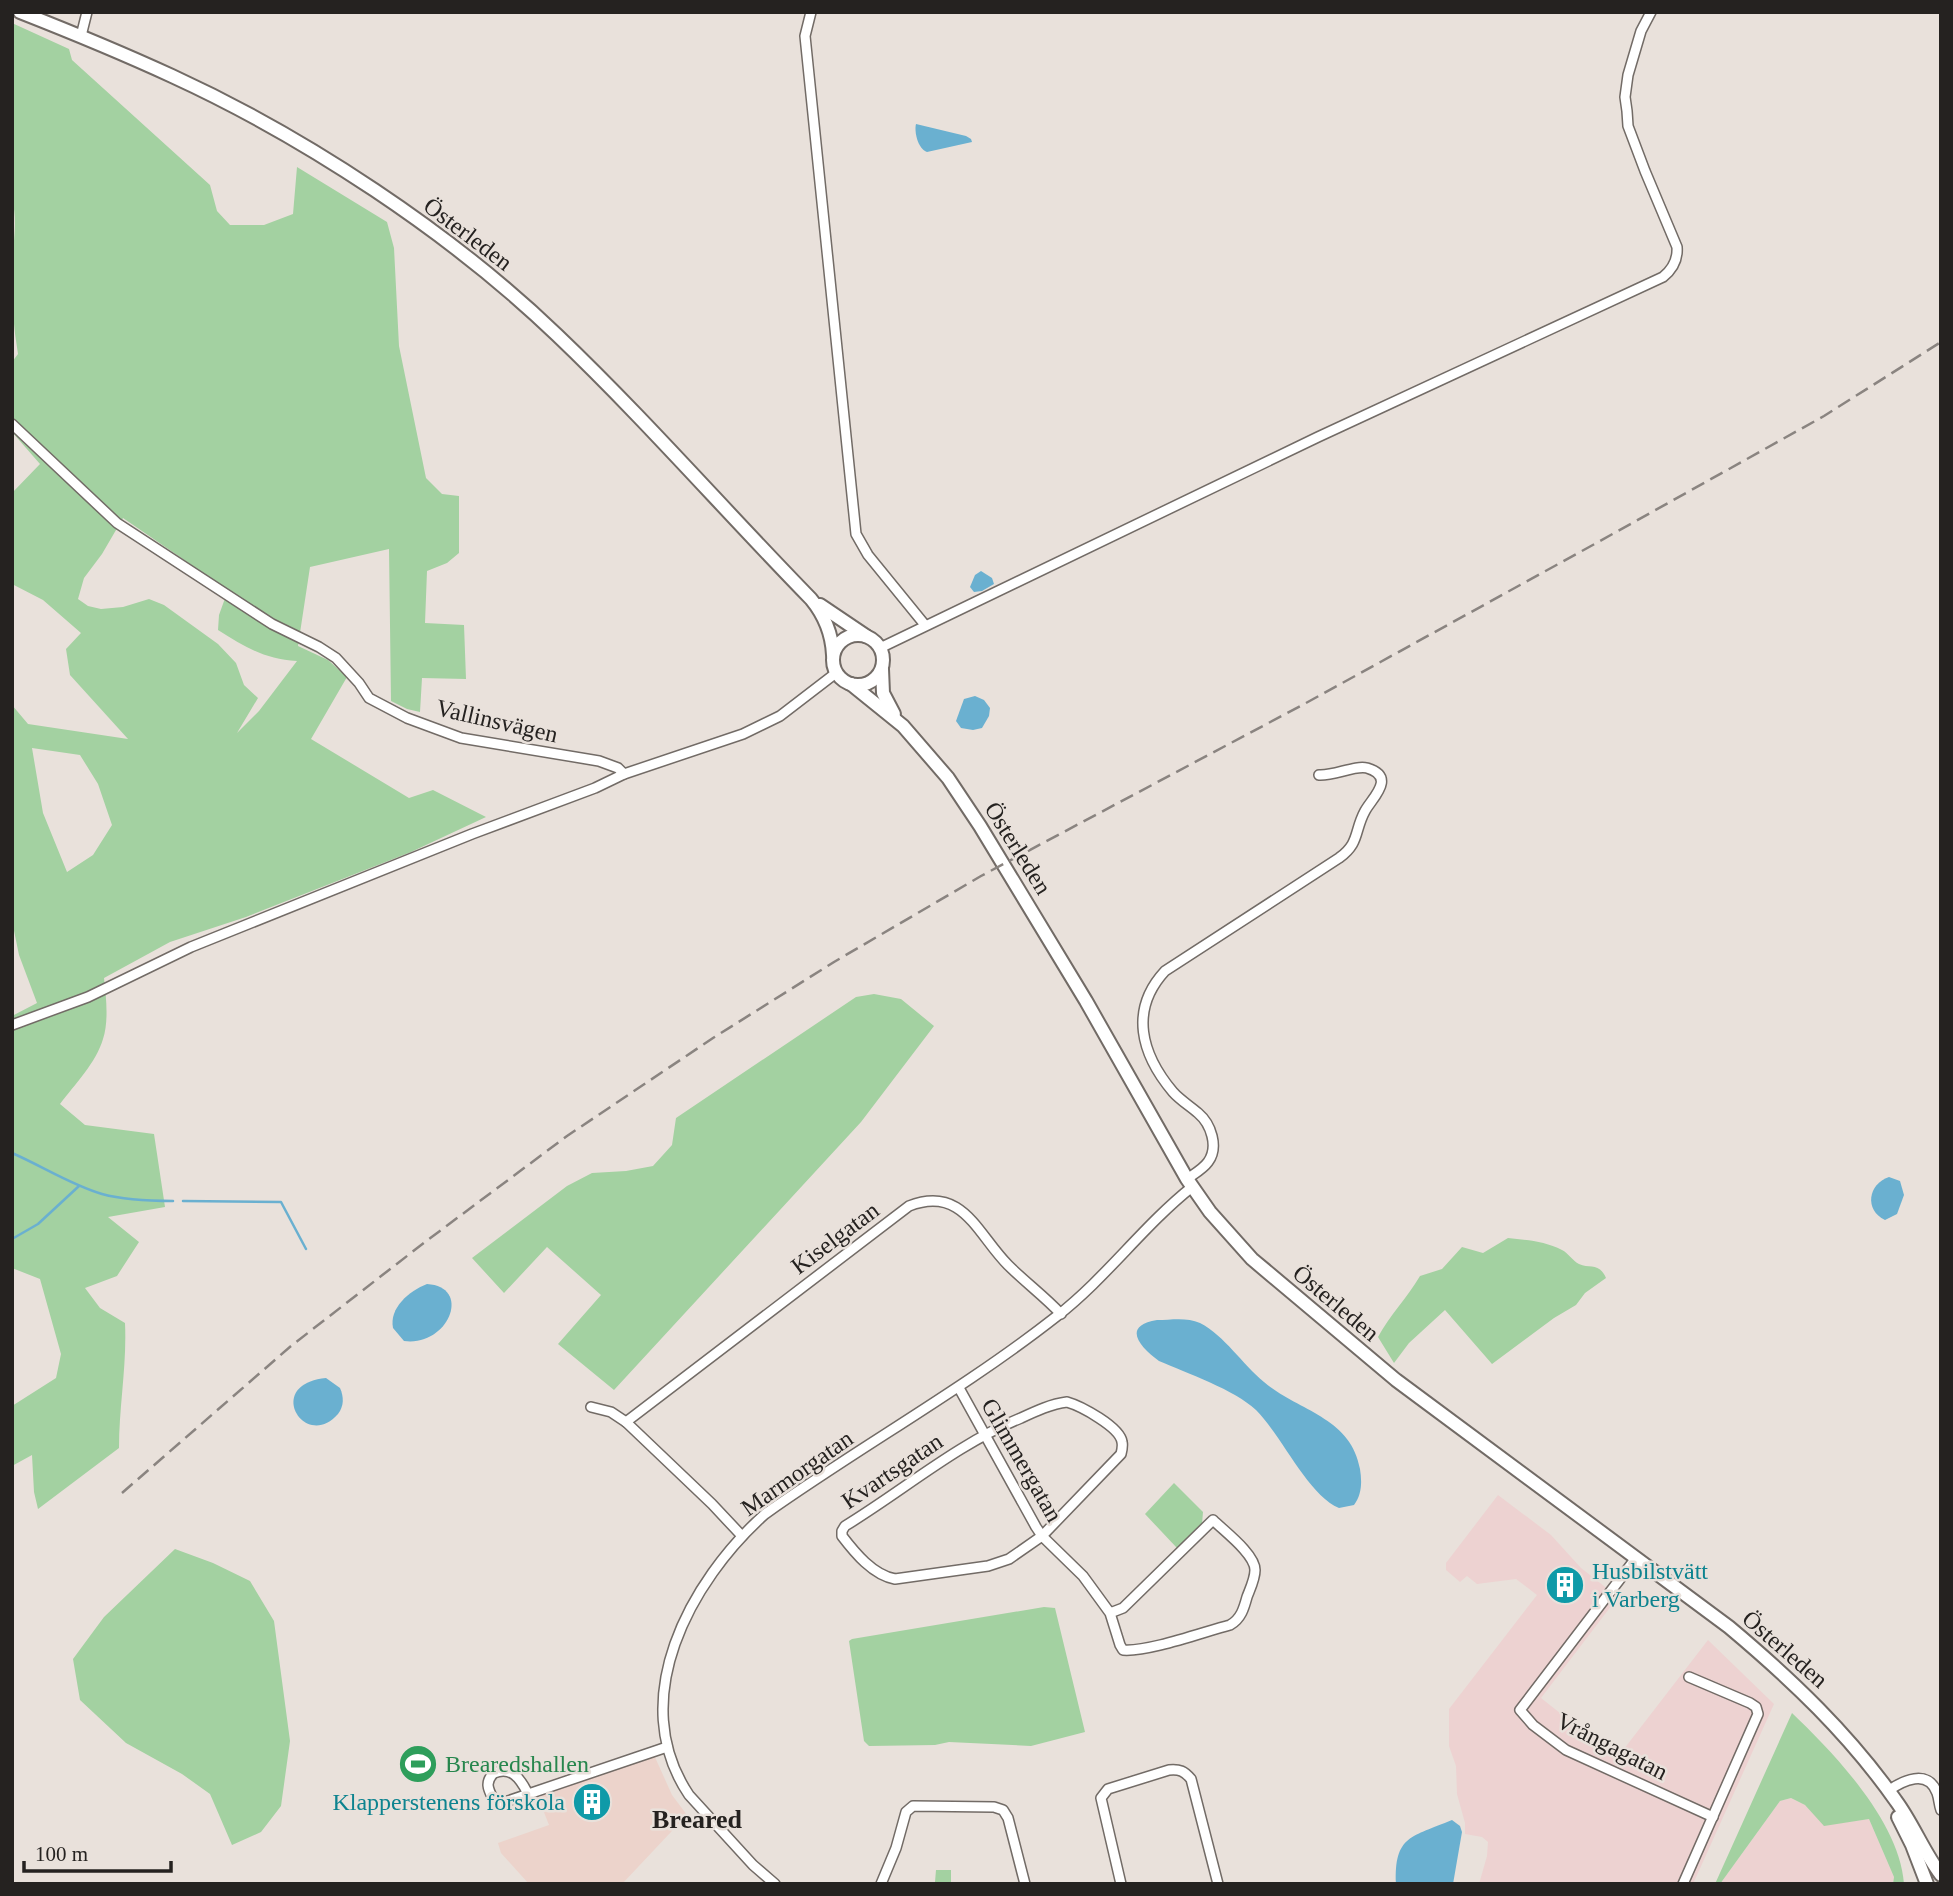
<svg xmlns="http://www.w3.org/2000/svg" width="1953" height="1896" viewBox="0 0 1953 1896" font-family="'Times New Roman',serif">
<rect width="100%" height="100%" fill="#e9e1db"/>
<!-- commercial -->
<g fill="#edd2d1">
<path d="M1498,1495l53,40 30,33 37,29 -77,101 76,60 91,-118 66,64 -81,180h-214l8,-28 1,-14 -6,-5 -17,-3v-11l-8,-29 -1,-28 -7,-20v-37l88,-114 -21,-16 -39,5 -10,-8 -7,6 -14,-12v-7z"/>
<path d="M1791,1798l14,7 20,20 44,-6 25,58 -1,7h-173l60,-83z"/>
</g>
<!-- education -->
<path fill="#ecd3cb" d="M654,1755l18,40 15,20 -65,69h-93l-28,-31 -3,-10 51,-18 -11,-28z"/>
<!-- green -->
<g fill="#a3d1a1" fill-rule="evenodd">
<path d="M12,23l57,26 3,11 138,125 7,26 13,14h34l29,-11 4,-47 90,55 7,26 5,98 27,132 16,16 17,2v57l-12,10 -20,8 -2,52 39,2 2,54 -44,-1 -2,34 -13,-3 -16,-8 -2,-152 -79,18 -12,79 30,14 19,17 -36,62 98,59 24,-8 53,27 -75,35 -165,65 -76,25 -66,36c2,18 5,43 -1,61 -7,24 -28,45 -43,65l25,21 69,9 11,73 -57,10 31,25 -22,34 -32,12 15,20 25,15c2,42 -6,83 -6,125l-81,61 -4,-17 -2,-37 -20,11v-60l44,-28 5,-24 -21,-75 -28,-11v-252l25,-13 -18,-48 -7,-34v-216l16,19 100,15 -58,-64 -4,-26 15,-16 -38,-33 -31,-16v-91l28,-29 -28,-32v-70l6,-8c-5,-30 -7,-58 -6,-88 1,-23 6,-45 0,-67zM123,518l105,72 -9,25 -1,15c27,17 46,29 79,31l-38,50 -22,22 21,-35 -14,-13 -8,-22 -18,-19 -54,-39 -15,-6 -26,8 -22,2 -13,-3 -10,-7 6,-21 18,-24zM32,748l48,7 18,29 14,41 -19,30 -26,17 -24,-59z"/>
<path d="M874,994l27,5 33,27 -73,96 -247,268 -56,-46 43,-49 -54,-48 -43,46 -32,-35 95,-72 25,-13 34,-2 27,-5 19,-21 4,-27 180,-121z"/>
<path d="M1508,1238c18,2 37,3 54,12 6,3 11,11 17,14 11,5 20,-2 27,14l-21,15 -9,12 -22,13 -62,46 -47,-54 -36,33 -15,20 -16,-26c12,-22 29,-39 42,-61l22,-7 20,-22 21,6z"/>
<path d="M1174,1483l29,29 -1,12 -25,24 -32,-34z"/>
<path d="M175,1549l38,14 37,18 24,40 16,120 -9,65 -20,26 -29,13 -22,-51 -28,-20 -56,-31 -46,-43 -7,-41 31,-42z"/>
<path d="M1044,1607l11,1 30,124 -54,14 -82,-4 -14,3 -66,1 -5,-5 -15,-100 3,-2z"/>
<path d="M1792,1713c42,40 108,109 112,171h-11l1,-7 -25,-58 -45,7 -19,-21 -14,-7 -11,3 -60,83h-5z"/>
<path d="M936,1870h15v13l-16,-1z"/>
</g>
<!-- water -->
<g fill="#6ab0d0">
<path d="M916,124l50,12 5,3 1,3 -45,10c-9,-3 -13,-20 -11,-28z"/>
<path d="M981,571l11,7 2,6 -12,7 -8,1 -4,-5 5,-12z"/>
<path d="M975,696l9,4 6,8 -1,8 -7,12 -9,2 -12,-2 -5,-7 8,-22z"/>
<path d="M1889,1177l11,4 4,14 -7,19 -12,6c-21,-10 -17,-36 4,-43z"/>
<path d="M427,1284c46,3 21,63 -23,57l-11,-13c-4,-20 16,-37 34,-44z"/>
<path d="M1157,1320c14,0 30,-3 43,3 25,13 42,41 64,59 34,29 87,35 96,87 2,13 2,25 -6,36l-15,3c-31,-13 -57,-72 -83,-98 -21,-20 -69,-37 -97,-49 -19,-14 -38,-35 -2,-41z"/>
<path d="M326,1378l14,10c4,9 4,18 -2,26 -33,38 -75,-30 -12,-36z"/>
<path d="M1452,1820l8,6 2,6 -9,52h-57c-2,-49 16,-47 56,-64z"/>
</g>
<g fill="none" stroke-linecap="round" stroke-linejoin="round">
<!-- stream -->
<g stroke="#6ab0d0" stroke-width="2.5">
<path d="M12,1153c30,13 59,32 90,41 22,6 48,7 71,7"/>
<path d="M183,1201l98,1 25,47"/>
<path d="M12,1239l26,-15 41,-38"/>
</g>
<!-- street casing -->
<g stroke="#726b66" stroke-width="12">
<g id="street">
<path d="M811,12l-6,24 51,498 12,21 57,70"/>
<path d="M81,36l6,-24"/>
<path d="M12,424l105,99 155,101 47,23 17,11 23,25 10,15 38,20 54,20 138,23 19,7 6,6"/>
<path d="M880,648l438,-211 345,-160c10,-8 15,-17 14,-30l-32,-76 -17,-45 -1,-15 -2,-14 3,-22 13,-44 10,-19"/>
<path d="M12,1025l76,-28 103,-50 281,-113 123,-46 29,-14 119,-40 37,-18 56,-43"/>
<path d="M1187,1179c7,-5 16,-10 21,-17 11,-15 3,-38 -10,-49 -8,-7 -18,-13 -25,-21 -32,-38 -44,-82 -8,-121l174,-113c21,-15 15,-27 26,-47 7,-13 32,-34 2,-43 -12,-3 -33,8 -48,7"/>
<path d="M959,1388l77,139 6,9 41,40 27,37 13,-5 90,-88c11,11 42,34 42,50 0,9 -5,19 -8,27 -3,11 -6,22 -17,28 -27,7 -81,27 -107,25l-3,-5 -10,-32"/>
<path d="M1067,1402c14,4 53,25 55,40 1,4 0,8 -1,12l-79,82 -33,23 -21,7 -93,13c-22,-4 -40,-26 -53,-43v-5l3,-5c59,-36 112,-82 176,-108 15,-7 30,-14 46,-16z"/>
<path d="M591,1407l20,5 15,10 86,82 30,32"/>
<path d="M626,1422l283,-216c54,-21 68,28 99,59 17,17 36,31 53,49"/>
<path d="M1636,1558l-116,152 13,15 33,25 147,67"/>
<path d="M1888,1791c14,-10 40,-23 49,2 2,5 2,12 4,17"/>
<path d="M527,1792c-7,-14 -16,-26 -33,-19 -12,11 -3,20 2,32l171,-58"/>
<path d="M775,1884l-22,-19 -64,-70c-64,-95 1,-214 76,-281 96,-68 199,-125 292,-198 49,-38 86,-90 135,-129"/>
<path d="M881,1884l15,-36 10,-36 7,-6 81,1 9,3 5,8 17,66"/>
<path d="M1121,1884l-20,-86 7,-9 61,-19c11,-1 15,1 22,9l27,105"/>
<path d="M1683,1884l75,-170 -2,-7 -6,-4 -61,-26"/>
</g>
</g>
<!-- secondary casing -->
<g stroke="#726b66" stroke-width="16">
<g id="secondary">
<path d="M20,12c51,20 102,41 152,64 133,61 279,157 385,259 88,84 169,177 254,264 14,17 21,34 22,56"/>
<path d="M820,605l46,31"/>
<circle cx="858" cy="660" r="25"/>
<path d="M882,669l1,24 11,21"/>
<path d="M851,684l52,42 45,52 32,48 106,175 101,178 23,33 42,47 144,121 333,247c62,52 120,107 167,174 17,23 27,50 45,74"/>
<path d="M1898,1817l14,28 15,39"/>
</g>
</g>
<!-- street -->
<use href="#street" stroke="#fff" stroke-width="9"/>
<!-- secondary -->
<use href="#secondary" stroke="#fff" stroke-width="12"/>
<!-- rail -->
<path stroke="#8a8480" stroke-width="2.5" stroke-dasharray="14 7" stroke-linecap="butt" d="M122,1493l169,-147 134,-104 142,-106 146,-98 121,-76 147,-86 325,-173 294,-162 224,-125 117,-74"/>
</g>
<!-- icons -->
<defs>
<g id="building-disc" transform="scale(2.0125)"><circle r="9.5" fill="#0f9aa8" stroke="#e9e1db"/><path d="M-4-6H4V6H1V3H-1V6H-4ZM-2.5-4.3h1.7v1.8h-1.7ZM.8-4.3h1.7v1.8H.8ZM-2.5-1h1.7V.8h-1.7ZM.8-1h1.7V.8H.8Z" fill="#fff"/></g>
<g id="stadium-disc" transform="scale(2.0125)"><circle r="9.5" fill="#2e9e5b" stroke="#e9e1db"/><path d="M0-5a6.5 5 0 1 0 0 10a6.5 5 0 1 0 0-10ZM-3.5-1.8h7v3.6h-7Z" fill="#fff"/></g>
</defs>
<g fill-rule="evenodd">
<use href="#building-disc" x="1565" y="1585"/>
<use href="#stadium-disc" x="418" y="1764"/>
<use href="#building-disc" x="592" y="1802"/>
</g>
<g text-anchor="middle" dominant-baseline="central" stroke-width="5" stroke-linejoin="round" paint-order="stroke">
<!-- street labels -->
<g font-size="24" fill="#252220" stroke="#e9e1db">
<text transform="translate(468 234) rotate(37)">Österleden</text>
<text transform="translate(497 721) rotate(13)">Vallinsvägen</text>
<text transform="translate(1018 848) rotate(58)">Österleden</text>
<text transform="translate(835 1238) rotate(-37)">Kiselgatan</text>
<text transform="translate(1336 1303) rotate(40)">Österleden</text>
<text transform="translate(1022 1460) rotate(60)">Glimmergatan</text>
<text transform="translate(892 1471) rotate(-34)">Kvartsgatan</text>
<text transform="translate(797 1473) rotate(-35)">Marmorgatan</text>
<text transform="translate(1785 1649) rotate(41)">Österleden</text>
<text transform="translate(1612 1746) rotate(27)">Vrångagatan</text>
</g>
<!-- culture labels -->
<g font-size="24" fill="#0d838f" stroke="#e9e1db" text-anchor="start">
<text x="1592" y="1571">Husbilstvätt<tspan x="1592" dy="28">i Varberg</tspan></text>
<text x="565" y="1802" text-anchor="end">Klapperstenens förskola</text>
</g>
<!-- leisure labels -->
<g font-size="24" fill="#27864d" stroke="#e9e1db" text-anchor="start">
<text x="445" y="1764">Brearedshallen</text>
</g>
<!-- neighbourhood labels -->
<g font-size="26" font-weight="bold" fill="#252220" stroke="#e9e1db">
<text x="697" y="1819">Breared</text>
</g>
</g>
<!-- border -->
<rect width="1953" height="1896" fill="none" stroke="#252220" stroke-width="28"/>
<!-- scale -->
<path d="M24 1861v10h147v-10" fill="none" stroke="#252220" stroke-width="3.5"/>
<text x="35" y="1861" font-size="21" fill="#252220" stroke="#e9e1db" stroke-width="5" paint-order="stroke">100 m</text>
</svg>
